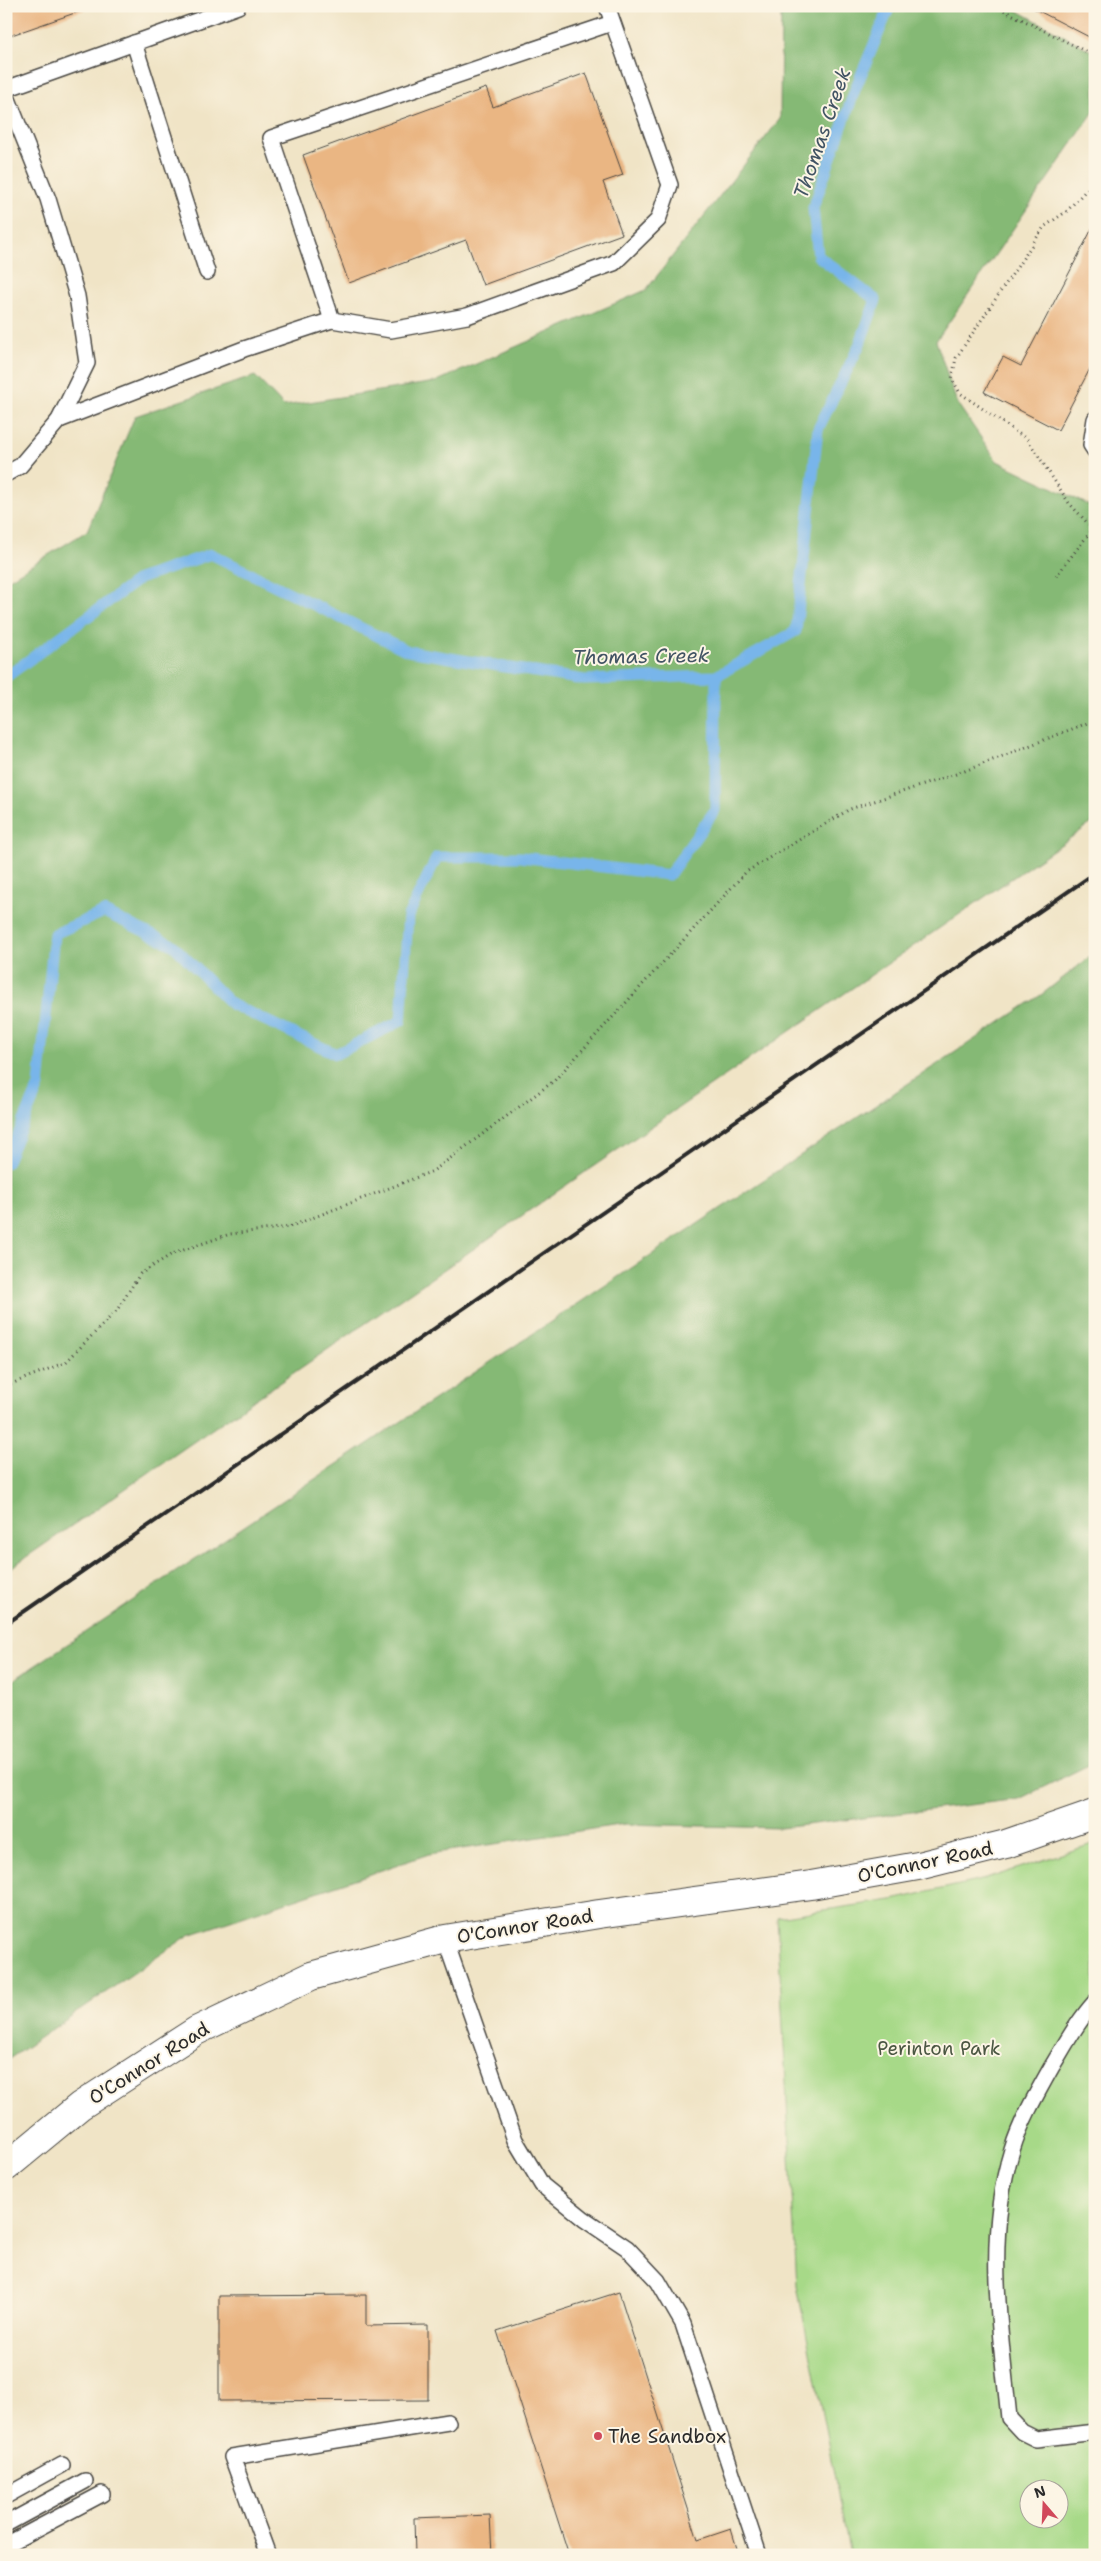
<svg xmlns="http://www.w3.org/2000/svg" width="1101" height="2561" viewBox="0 0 1101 2561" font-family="'Shantell Sans',sans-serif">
<rect width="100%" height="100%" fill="#fcf5e5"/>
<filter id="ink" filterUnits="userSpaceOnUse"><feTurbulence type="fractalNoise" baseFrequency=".02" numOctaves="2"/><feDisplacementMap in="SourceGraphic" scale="10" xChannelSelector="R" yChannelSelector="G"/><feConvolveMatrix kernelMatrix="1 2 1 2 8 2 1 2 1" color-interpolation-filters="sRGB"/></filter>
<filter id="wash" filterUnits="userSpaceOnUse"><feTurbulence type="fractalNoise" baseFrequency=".0096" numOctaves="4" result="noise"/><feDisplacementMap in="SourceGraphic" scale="20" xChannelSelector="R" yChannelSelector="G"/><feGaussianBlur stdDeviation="1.12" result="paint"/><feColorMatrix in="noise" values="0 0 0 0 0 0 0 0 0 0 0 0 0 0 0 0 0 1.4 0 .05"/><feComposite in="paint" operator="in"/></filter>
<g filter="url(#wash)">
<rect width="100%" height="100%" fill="#f0e4c6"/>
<!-- green -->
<path fill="#a7d988" stroke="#69825a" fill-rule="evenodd" d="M1095,1843v712h-245l-53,-269 -20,-369 115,-17 94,-21zM1028,2488h30v30h-30z"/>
<!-- forest -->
<g fill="#85b974" stroke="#587250">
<path d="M781,6h228l86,47v57l-159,231 21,62 40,58 98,47v313l-1089,750v-990l81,-50 48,-115 120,-40 29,30 151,-24 211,-92 134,-171z"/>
<path d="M1095,953v809l-76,37 -239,29 -155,-4 -196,30 -240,81 -183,126v-376l1035,-690z"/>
</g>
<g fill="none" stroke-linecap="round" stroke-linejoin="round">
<!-- stream -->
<g stroke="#78b5ea" stroke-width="11">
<path d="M6,677l133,-98 72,-25 197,97 176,29 132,-4 80,-45 22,-202 41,-83 17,-46 -58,-44 -5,-48 43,-121 34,-81"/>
<path d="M6,1163l33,-77 15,-152 50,-22 69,33 58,59 105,50 65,-33 7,-105 29,-59h84l148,18 46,-65 1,-134"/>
</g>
</g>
<g id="blocks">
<!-- building -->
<g fill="#eab683">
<path d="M6,6h86v1l-86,30z"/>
<path d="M1029,6h66v34z"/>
<path d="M586,73l37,102 -20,7 19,52 -139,51 -17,-45 -117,43 -46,-128 183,-67 7,19z"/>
<path d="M1095,223v136l-37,71 -74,-38 19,-35 18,9z"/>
<path d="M619,2292l79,248 33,-11 8,26h-170l-72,-224z"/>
<path d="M366,2295v31l62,-1v75l-209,1v-105z"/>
<path d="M490,2515l2,40h-77l-1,-37z"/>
</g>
</g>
</g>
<g filter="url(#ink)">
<use href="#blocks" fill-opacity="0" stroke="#494742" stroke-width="1"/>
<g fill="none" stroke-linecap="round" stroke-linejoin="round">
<!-- service casing -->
<g stroke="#494742" stroke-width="18">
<g id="service">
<path d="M134,43l73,229"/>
<path d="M6,89l232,-83"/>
<path d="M6,94l42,105 29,97 10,67 -28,57 -39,46 -14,8"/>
<path d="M332,320l-61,-182 341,-115"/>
<path d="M1095,419l-4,26 4,6"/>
<path d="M59,420l185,-71 88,-29 59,10 76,-14 147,-53 44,-43 12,-35 -63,-179"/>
<path d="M445,1939l70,201 27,45 42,34 43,29 31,33 25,43 76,231"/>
<path d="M1095,2002c-18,20 -30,43 -44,66 -14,25 -31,55 -39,82 -27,86 -12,180 -3,268l13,14 14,7 59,-7"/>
<path d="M6,2496l56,-31"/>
<path d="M6,2524l79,-43"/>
<path d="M6,2545l96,-51"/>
<path d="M268,2555l-36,-98 216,-35"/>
</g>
</g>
<!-- tertiary casing -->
<g stroke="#494742" stroke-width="30">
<path id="tertiary" d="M6,2167l74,-61 116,-75 115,-55 134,-37 154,-25 212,-29 107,-19 88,-22 89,-31"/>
</g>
<!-- path -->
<g stroke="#494742" stroke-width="3" stroke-dasharray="1 4" stroke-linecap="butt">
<path d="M995,6l100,50"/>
<path d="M1095,176l-7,12 -21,23 -23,16 -88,131 -4,21 8,14 68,47 41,63 26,28"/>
<path d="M1056,576l36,-46"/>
<path d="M6,1386l60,-24 51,-52 23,-36 32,-20 58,-20 59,-7 144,-56 121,-90 192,-209 104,-63 112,-37 133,-52"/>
</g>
<!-- service -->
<use href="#service" stroke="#fff" stroke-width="15"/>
<!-- tertiary -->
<use href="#tertiary" stroke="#fff" stroke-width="28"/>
<!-- rail -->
<path stroke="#2b2b2b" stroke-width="4" d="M6,1624l1089,-751"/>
</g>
</g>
<!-- markers -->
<circle fill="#d1495b" stroke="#fcf5e5" stroke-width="2" cx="598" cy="2436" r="5"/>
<g text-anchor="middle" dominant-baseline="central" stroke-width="4" stroke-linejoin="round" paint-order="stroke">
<!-- street labels -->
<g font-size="19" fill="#2b2b2b" stroke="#fcf5e5">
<text transform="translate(925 1862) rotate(-12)">O'Connor Road</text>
<text transform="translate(525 1926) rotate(-9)">O'Connor Road</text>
<text transform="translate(149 2063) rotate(-32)">O'Connor Road</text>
</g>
<!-- park labels -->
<g font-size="19" fill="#4a5642" stroke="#fcf5e5">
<text x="939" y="2048">Perinton Park</text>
</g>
<!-- poi labels -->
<g font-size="19" fill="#2b2b2b" stroke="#fcf5e5" text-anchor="start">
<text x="608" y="2436">The Sandbox</text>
</g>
<!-- water labels -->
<g font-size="20" font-style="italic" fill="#425464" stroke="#fcf5e5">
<text transform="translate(822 133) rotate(-71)">Thomas Creek</text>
<text transform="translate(641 656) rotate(-1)">Thomas Creek</text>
</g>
</g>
<!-- margin -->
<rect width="1101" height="2561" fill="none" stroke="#fcf5e5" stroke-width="25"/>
<!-- north arrow -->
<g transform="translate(1044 2504) rotate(341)"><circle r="24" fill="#fcf5e5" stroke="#a8a49b"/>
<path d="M0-4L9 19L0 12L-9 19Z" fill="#d1495b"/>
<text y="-8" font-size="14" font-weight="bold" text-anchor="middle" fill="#2b2b2b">N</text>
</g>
</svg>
